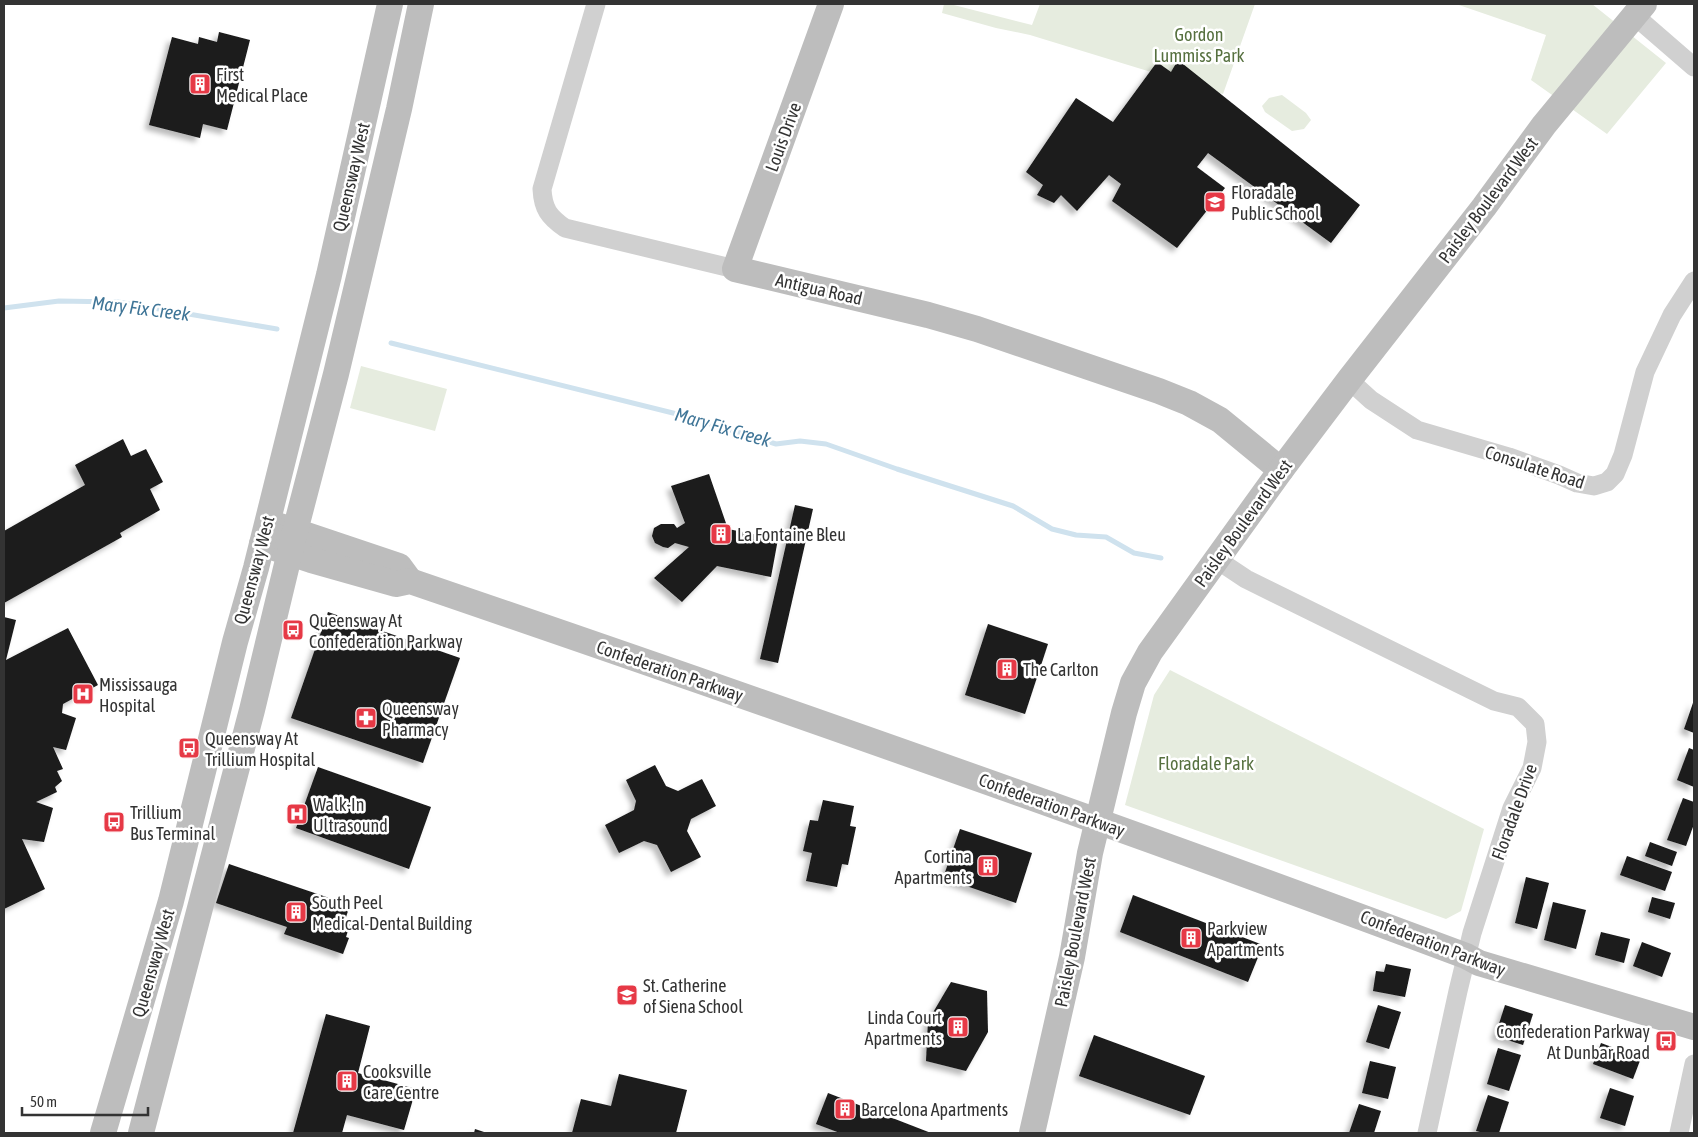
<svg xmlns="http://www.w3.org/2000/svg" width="1698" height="1137" viewBox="0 0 1698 1137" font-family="'Asap Condensed',sans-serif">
<defs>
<filter id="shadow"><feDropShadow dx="-4.5" dy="4.5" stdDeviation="2.5" flood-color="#0004"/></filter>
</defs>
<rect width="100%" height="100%" fill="#fff"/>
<!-- green -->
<g fill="#e6ecdf">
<path d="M944,4h6l82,21 8,-21h215l-32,90 -193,-59 -34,-7 -54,-15z"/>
<path d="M1456,4h136l74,59 -59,71 -76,-54 15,-45z"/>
<path d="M1282,95l24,18 5,7 -7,9 -12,2 -27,-19 -3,-6 7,-8z"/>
<path d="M361,366l86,23 -12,42 -85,-23z"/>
<path d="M1170,670l314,159 -23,82 -15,8 -321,-114 29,-110z"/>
</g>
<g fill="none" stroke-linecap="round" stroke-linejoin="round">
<!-- stream -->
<g stroke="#cfe2ee" stroke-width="5">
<path d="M4,308l55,-7 59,1 159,27"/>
<path d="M391,343l290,72 95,29 24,-3 26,3 71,25 116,37 39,23 24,6 30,2 28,16 27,5"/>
</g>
</g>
<!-- building -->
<g fill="#1a1a1a" filter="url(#shadow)">
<path d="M219,32l31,8 -23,90 -24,-6 -3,14 -51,-13 23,-88 26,7 1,-7 18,5z"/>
<path d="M1178,60l182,145 -29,38 -123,-90 -11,14 28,21 -48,60 -65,-47 9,-17 -12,-9 -32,36 -16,-16 -7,8 -17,-8 6,-10 -17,-13 50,-74 37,24 44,-60 14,10z"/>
<path d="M123,439l8,17 15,-7 17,33 -13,7 10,21 -40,23 2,4 -118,66v-72l81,-46 -10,-20z"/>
<path d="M709,474l19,55 50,10 -7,38 -54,-11 -35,36 -28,-24 35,-31 -14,-4 -7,5 -5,-1 -8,-4 -3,-7 2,-8 7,-4h13l3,4 8,-5 -14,-37z"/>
<path d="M795,505l18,4 -35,154 -18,-4z"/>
<path d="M328,612l132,46 -37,105 -132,-45z"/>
<path d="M4,617l12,3 -10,40 62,-32 30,57 -35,19 -1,9 14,5 -10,32 -13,-3 10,22 -6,2 5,10 -7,6 2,5 -21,10 17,6 -9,34 -22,-3 23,50 -41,20z"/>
<path d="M988,624l60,20 -23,70 -60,-19z"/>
<path d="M1694,700v33l-10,-4z"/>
<path d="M1689,748l5,2v37l-17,-7z"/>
<path d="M655,765l11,21 12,5 24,-12 14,27 -25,13 -4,12 14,26 -30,15 -14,-27 -13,-4 -25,12 -14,-28 29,-15 2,-9 -10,-21z"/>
<path d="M318,767l113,40 -22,62 -113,-41z"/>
<path d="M1683,798l11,4v22l-8,22 -19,-6z"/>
<path d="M823,800l31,6 -4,20 6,1 -8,38 -6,-1 -5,23 -31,-6 6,-28 -9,-2 7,-31 8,1z"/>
<path d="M960,829l72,24 -16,50 -73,-25z"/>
<path d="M1650,842l27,10 -5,14 -27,-10z"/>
<path d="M1627,856l45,16 -7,19 -45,-16z"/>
<path d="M229,864l121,41 -5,15 6,1 -5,16 3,1 -6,16 -59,-20 3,-7 -71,-24z"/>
<path d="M1526,877l23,6 -12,46 -22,-6z"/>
<path d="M1133,895l130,50 -15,37 -128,-50z"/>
<path d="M1652,897l23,6 -5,16 -22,-7z"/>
<path d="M1553,902l33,8 -10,39 -32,-9z"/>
<path d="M1601,932l29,7 -6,24 -29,-8z"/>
<path d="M1642,942l29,11 -9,24 -29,-11z"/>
<path d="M1386,964l25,5 -6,28 -32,-6 3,-20 8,1z"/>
<path d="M951,982l36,9 1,41 -22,39 -40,-10 2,-40z"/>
<path d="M1378,1005l23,7 -12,37 -23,-7z"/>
<path d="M1505,1005l28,9 -10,31 -28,-9z"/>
<path d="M326,1014l44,12 -12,47 58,16 -12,41 -57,-15 -5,18h-49z"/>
<path d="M1094,1035l111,41 -15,39 -111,-39z"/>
<path d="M1601,1043l40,15 -8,21 -40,-15z"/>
<path d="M1498,1048l23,7 -12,36 -22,-7z"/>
<path d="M1370,1061l26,6 -8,32 -26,-6z"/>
<path d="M619,1074l68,16 -11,43h-104l9,-34 30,7z"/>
<path d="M1610,1088l24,8 -9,30 -25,-8z"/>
<path d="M828,1093l103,40h-91l-24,-9z"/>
<path d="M1488,1095l21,7 -10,31h-15l-8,-2z"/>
<path d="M1359,1104l22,7 -7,22h-25z"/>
<path d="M475,1129l12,4h-13z"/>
</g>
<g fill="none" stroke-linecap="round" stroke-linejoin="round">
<!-- street -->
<g stroke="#d0d0d0" stroke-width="19">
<path d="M596,4l-54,185c1,20 7,28 23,39l170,41"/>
<path d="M1635,16l59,51"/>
<path d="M1349,380l22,20 46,30 92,27 50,18 18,8 17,3 13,-4 8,-8 8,-19 22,-83 27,-57 22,-34"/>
<path d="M1216,559l30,20 248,122 24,6 17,17 2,18 -5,26 -20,40 -40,125 -14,58 -31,142"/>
<path d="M1679,1133l15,-69"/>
</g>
<!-- secondary -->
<g stroke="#bdbdbd" stroke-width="26">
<path d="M831,4l-96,265 193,46 49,14 182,62 30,12 31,17 61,50"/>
<path d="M280,526l119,40 11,15"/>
<path d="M262,544l49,16 85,24 14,-3c354,121 706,244 1056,375l13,7 215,64"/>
<path d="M103,1133l68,-232 64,-259 21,-74 73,-293 61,-271"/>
<path d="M141,1133l111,-423 43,-179 41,-157 63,-265 22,-105"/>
<path d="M1032,1133l40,-176 18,-104 34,-140 9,-30 17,-31 131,-182 68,-90 135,-173 60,-82 100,-121"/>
</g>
</g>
<!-- icons -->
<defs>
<g id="building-square" transform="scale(1.125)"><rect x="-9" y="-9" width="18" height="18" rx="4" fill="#e63946" stroke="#fff"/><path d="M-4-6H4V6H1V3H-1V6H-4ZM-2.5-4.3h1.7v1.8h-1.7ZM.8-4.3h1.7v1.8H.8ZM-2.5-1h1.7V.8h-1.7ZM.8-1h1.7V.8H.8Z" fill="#fff"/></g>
<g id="school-square" transform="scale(1.125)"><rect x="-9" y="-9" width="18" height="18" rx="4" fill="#e63946" stroke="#fff"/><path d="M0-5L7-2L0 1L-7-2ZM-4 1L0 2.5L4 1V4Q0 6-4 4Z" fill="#fff"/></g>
<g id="bus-square" transform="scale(1.125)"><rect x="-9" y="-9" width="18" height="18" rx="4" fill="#e63946" stroke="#fff"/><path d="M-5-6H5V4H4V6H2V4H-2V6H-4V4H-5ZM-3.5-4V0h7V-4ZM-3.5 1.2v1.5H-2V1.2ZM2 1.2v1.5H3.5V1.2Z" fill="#fff"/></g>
<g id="hospital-square" transform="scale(1.125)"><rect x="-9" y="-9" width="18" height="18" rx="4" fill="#e63946" stroke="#fff"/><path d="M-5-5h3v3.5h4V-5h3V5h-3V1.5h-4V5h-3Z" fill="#fff"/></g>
<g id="pharmacy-square" transform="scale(1.125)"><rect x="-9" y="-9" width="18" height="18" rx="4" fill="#e63946" stroke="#fff"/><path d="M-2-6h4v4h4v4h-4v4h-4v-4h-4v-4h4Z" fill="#fff"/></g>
</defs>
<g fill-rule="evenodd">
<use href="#building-square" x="200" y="84"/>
<use href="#school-square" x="1215" y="202"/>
<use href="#building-square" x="721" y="534"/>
<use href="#bus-square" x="293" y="630"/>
<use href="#building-square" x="1007" y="669"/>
<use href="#hospital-square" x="83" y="694"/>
<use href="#pharmacy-square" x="366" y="718"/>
<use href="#bus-square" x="189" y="748"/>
<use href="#hospital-square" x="297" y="814"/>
<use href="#bus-square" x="114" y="822"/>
<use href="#building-square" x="988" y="866"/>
<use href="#building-square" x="296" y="912"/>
<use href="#building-square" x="1191" y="938"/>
<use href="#school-square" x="627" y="995"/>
<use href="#building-square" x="958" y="1027"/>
<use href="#bus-square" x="1666" y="1041"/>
<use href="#building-square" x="347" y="1081"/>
<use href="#building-square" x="845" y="1109"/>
</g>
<g text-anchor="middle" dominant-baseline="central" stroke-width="5" stroke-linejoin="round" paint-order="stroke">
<!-- park labels -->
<g font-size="18" fill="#56703f" stroke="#fff">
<text x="1199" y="34">Gordon<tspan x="1199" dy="21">Lummiss Park</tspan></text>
<text x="1206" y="763">Floradale Park</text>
</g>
<!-- poi labels -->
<g font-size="18" fill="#333" stroke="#fff" text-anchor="start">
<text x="216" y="74">First<tspan x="216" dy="21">Medical Place</tspan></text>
<text x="1231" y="192">Floradale<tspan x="1231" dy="21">Public School</tspan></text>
<text x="737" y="534">La Fontaine Bleu</text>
<text x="309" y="620">Queensway At<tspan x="309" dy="21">Confederation Parkway</tspan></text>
<text x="1023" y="669">The Carlton</text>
<text x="99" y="684">Mississauga<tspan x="99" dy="21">Hospital</tspan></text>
<text x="382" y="708">Queensway<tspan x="382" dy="21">Pharmacy</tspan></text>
<text x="205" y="738">Queensway At<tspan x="205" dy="21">Trillium Hospital</tspan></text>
<text x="313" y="804">Walk-In<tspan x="313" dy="21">Ultrasound</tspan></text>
<text x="130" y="812">Trillium<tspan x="130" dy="21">Bus Terminal</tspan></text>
<text x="972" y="856" text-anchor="end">Cortina<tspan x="972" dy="21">Apartments</tspan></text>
<text x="312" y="902">South Peel<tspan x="312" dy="21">Medical-Dental Building</tspan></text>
<text x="1207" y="928">Parkview<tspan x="1207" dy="21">Apartments</tspan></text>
<text x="643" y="985">St. Catherine<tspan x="643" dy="21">of Siena School</tspan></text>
<text x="942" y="1017" text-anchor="end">Linda Court<tspan x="942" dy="21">Apartments</tspan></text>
<text x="1650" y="1031" text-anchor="end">Confederation Parkway<tspan x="1650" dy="21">At Dunbar Road</tspan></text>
<text x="363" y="1071">Cooksville<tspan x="363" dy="21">Care Centre</tspan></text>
<text x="861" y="1109">Barcelona Apartments</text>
</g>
<!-- street labels -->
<g font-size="18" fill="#333" stroke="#fff">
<text transform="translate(783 137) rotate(-70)">Louis Drive</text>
<text transform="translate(351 177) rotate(-77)">Queensway West</text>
<text transform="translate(1488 200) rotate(-53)">Paisley Boulevard West</text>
<text transform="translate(819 289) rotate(13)">Antigua Road</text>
<text transform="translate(1535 467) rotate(18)">Consulate Road</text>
<text transform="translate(1243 523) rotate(-54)">Paisley Boulevard West</text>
<text transform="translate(254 570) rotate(-75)">Queensway West</text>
<text transform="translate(670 671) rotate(19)">Confederation Parkway</text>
<text transform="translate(1052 805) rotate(20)">Confederation Parkway</text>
<text transform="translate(1514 812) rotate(-70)">Floradale Drive</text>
<text transform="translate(1075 932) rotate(-79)">Paisley Boulevard West</text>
<text transform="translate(1433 943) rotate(21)">Confederation Parkway</text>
<text transform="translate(153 963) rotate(-74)">Queensway West</text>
</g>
<!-- water labels -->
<g font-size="19" font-style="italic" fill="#3f7597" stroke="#fff">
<text transform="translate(141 308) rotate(7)">Mary Fix Creek</text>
<text transform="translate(723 427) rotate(16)">Mary Fix Creek</text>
</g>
</g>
<!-- border -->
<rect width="1698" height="1137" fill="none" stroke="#333333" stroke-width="10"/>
<!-- scale -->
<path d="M22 1107v8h126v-8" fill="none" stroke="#333333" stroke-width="2.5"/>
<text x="30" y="1107" font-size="15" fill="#333333" stroke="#ffffff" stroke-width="4" paint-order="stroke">50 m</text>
</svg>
